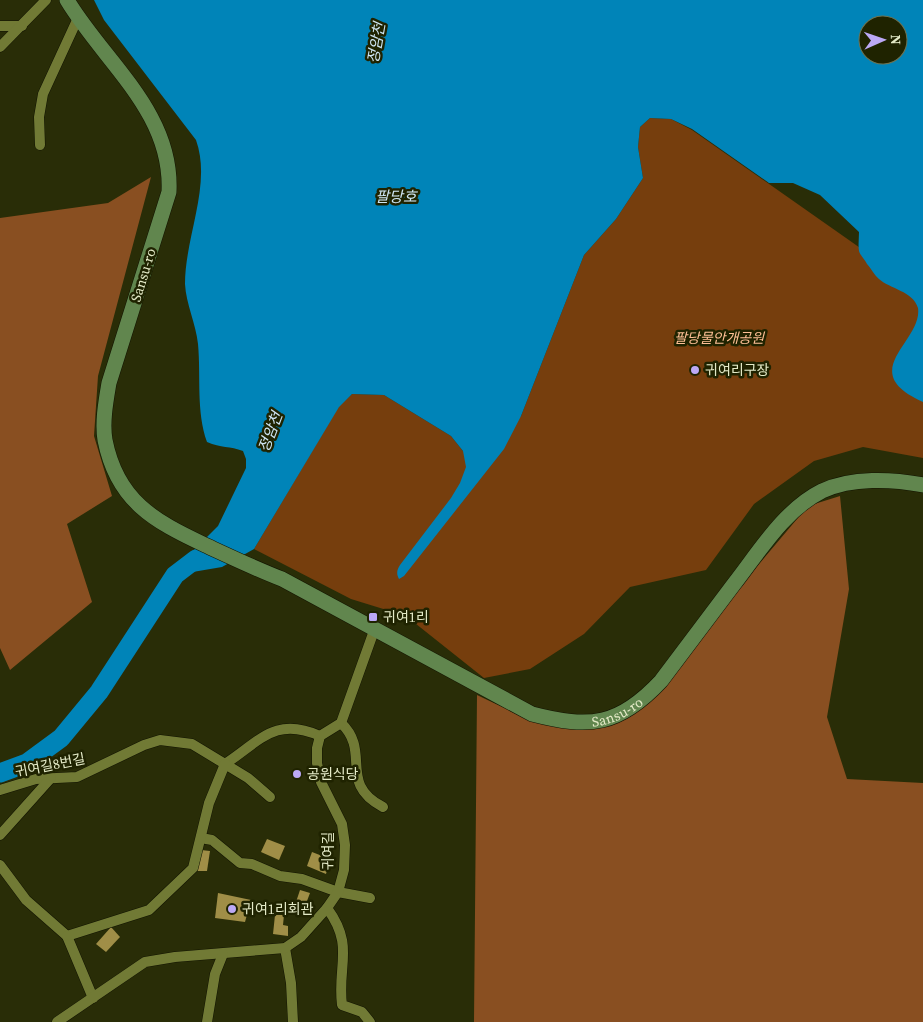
<svg xmlns="http://www.w3.org/2000/svg" width="923" height="1022" viewBox="0 0 923 1022" font-family="'Source Serif 4','Noto Sans KR',serif">
<rect width="100%" height="100%" fill="#292d07"/>
<!-- green -->
<path fill="#763e0d" d="M650,118l21,1 21,11 231,162v166l-60,-11 -49,14 -60,43 -48,66 -76,17 -46,47 -54,35 -46,9 -78,-62 -55,-17 -97,-50 85,-143 13,-12 32,1 67,41 12,15 58,-35 63,-161 32,-36 27,-41 -5,-31 2,-20z"/>
<!-- forest -->
<g fill="#894f21">
<path d="M151,177l-53,199 -4,60 18,60 -45,28 25,78 -82,68 -10,-22v-430l108,-15z"/>
<path d="M840,496l9,93 -22,128 20,62 76,4v239h-449l3,-327 52,25 37,8h35l30,-12 177,-210z"/>
</g>
<!-- water -->
<path fill="#0084b8" fill-rule="evenodd" d="M94,0h829v402c-69,-31 0,-60 -5,-94 -5,-17 -28,-19 -39,-29 -5,-4 -8,-11 -12,-15 -2,-4 -7,-9 -8,-13 -1,-6 0,-13 0,-19l-39,-37 -27,-12h-24l-77,-54 -21,-10 -21,-1 -10,9 -2,20 5,31 -27,41 -32,36 -63,161 -17,33 -100,127 -5,3c-3,-6 -2,-9 1,-14l51,-67 9,-15 6,-16 -3,-16 -12,-15 -67,-41 -32,-1 -13,13 -85,142 -32,18 -47,8 14,-20 29,-29 28,-58v-9l-3,-8c-13,-5 -22,-3 -36,-9 -11,-31 -6,-65 -9,-98 -2,-20 -12,-40 -13,-60 0,-48 27,-99 11,-144l-92,-120zM868,25h30v30h-30z"/>
<g fill="none" stroke-linecap="round" stroke-linejoin="round">
<!-- river -->
<path stroke="#0084b8" stroke-width="19" d="M0,773l27,-10 34,-25 38,-46 76,-117 21,-16"/>
</g>
<!-- building -->
<g fill="#a08e47">
<path d="M267,839l18,7 -6,14 -18,-8z"/>
<path d="M201,850l9,1 -3,20h-10z"/>
<path d="M312,852l18,7 -4,15 -19,-8z"/>
<path d="M300,890l10,3 -3,8 6,2 -3,9 -16,-4z"/>
<path d="M218,893l33,7 -6,22 -30,-4z"/>
<path d="M275,915h9l-1,10 5,1v10l-15,-2z"/>
<path d="M111,927l9,10 -14,15 -10,-8z"/>
</g>
<g fill="none" stroke-linecap="round" stroke-linejoin="round">
<!-- minor casing -->
<g stroke="#121402" stroke-width="11">
<g id="minor">
<path d="M0,26h22"/>
<path d="M0,47l46,-47"/>
<path d="M40,145l-1,-28 4,-23 35,-76"/>
<path d="M341,723c31,29 -4,60 42,84"/>
<path d="M0,790l36,-11 41,-2 67,-32 16,-5 32,4 33,20c35,-23 50,-48 95,-28"/>
<path d="M0,835l51,-57"/>
<path d="M201,838l11,2 28,23 12,1 28,12 22,3 36,13 32,6"/>
<path d="M0,865l26,35 41,36 26,62"/>
<path d="M327,908c28,38 10,57 15,97l20,7 8,10"/>
<path d="M67,936l82,-26 44,-42 16,-65 16,-39 23,14 22,19"/>
<path d="M285,948l6,35 2,39"/>
<path d="M57,1022l88,-60 30,-5 110,-9 16,-11 26,-29 11,-16 6,-22 1,-25 -3,-21 -21,-42 -4,-19v-15l3,-12 21,-13 34,-95"/>
<path d="M207,1022l8,-48 8,-20"/>
</g>
</g>
<!-- secondary casing -->
<g stroke="#121402" stroke-width="16">
<g id="secondary">
<path id="s1" d="M67,0c37,62 106,112 102,192l-60,191c-3,18 -7,39 -4,57 12,61 49,81 100,105 26,12 51,24 77,34l250,135c58,15 87,12 129,-33 24,-32 49,-65 73,-97 25,-32 50,-74 88,-93 30,-14 70,-12 101,-6"/>
</g>
</g>
<!-- minor -->
<use href="#minor" stroke="#717a35" stroke-width="10"/>
<!-- secondary -->
<use href="#secondary" stroke="#61864e" stroke-width="15"/>
</g>
<!-- markers -->
<g fill="#bca9f5" stroke="#1f2300" stroke-width="2">
<circle cx="695" cy="370" r="5"/>
<rect x="368" y="612" width="10" height="10" rx="2.5"/>
<circle cx="297" cy="774" r="5"/>
<circle cx="232" cy="909" r="5"/>
</g>
<g text-anchor="middle" dominant-baseline="central" stroke-width="5" stroke-linejoin="round" paint-order="stroke">
<!-- street labels -->
<g font-size="14" fill="#e4eac7" stroke="#1f2300">
<text transform="translate(143 275) rotate(-73)">Sansu-ro</text>
<text stroke="none"><textPath href="#s1" startOffset="1088">Sansu-ro</textPath></text>
<text transform="translate(50 765) rotate(-11)">귀여길8번길</text>
<text transform="translate(328 851) rotate(-90)">귀여길</text>
</g>
<!-- park labels -->
<g font-size="14" font-style="italic" fill="#febf95" stroke="#1f2300">
<text x="719" y="338">팔당물안개공원</text>
</g>
<!-- poi labels -->
<g font-size="14" fill="#e4eac7" stroke="#1f2300" text-anchor="start">
<text x="705" y="370">귀여리구장</text>
<text x="383" y="617">귀여1리</text>
<text x="307" y="774">공원식당</text>
<text x="242" y="909">귀여1리회관</text>
</g>
<!-- water labels -->
<g font-size="15" font-style="italic" fill="#cfe6f4" stroke="#1f2300">
<text transform="translate(376 43) rotate(-80)">정암천</text>
<text x="396" y="196">팔당호</text>
<text transform="translate(270 432) rotate(-69)">정암천</text>
</g>
</g>
<!-- north arrow -->
<g transform="translate(883 40) rotate(88)"><circle r="24" fill="#1f2300" stroke="#6e7350"/>
<path d="M0-4L9 19L0 12L-9 19Z" fill="#bca9f5"/>
<text y="-8" font-size="14" font-weight="bold" text-anchor="middle" fill="#e4eac7">N</text>
</g>
</svg>
